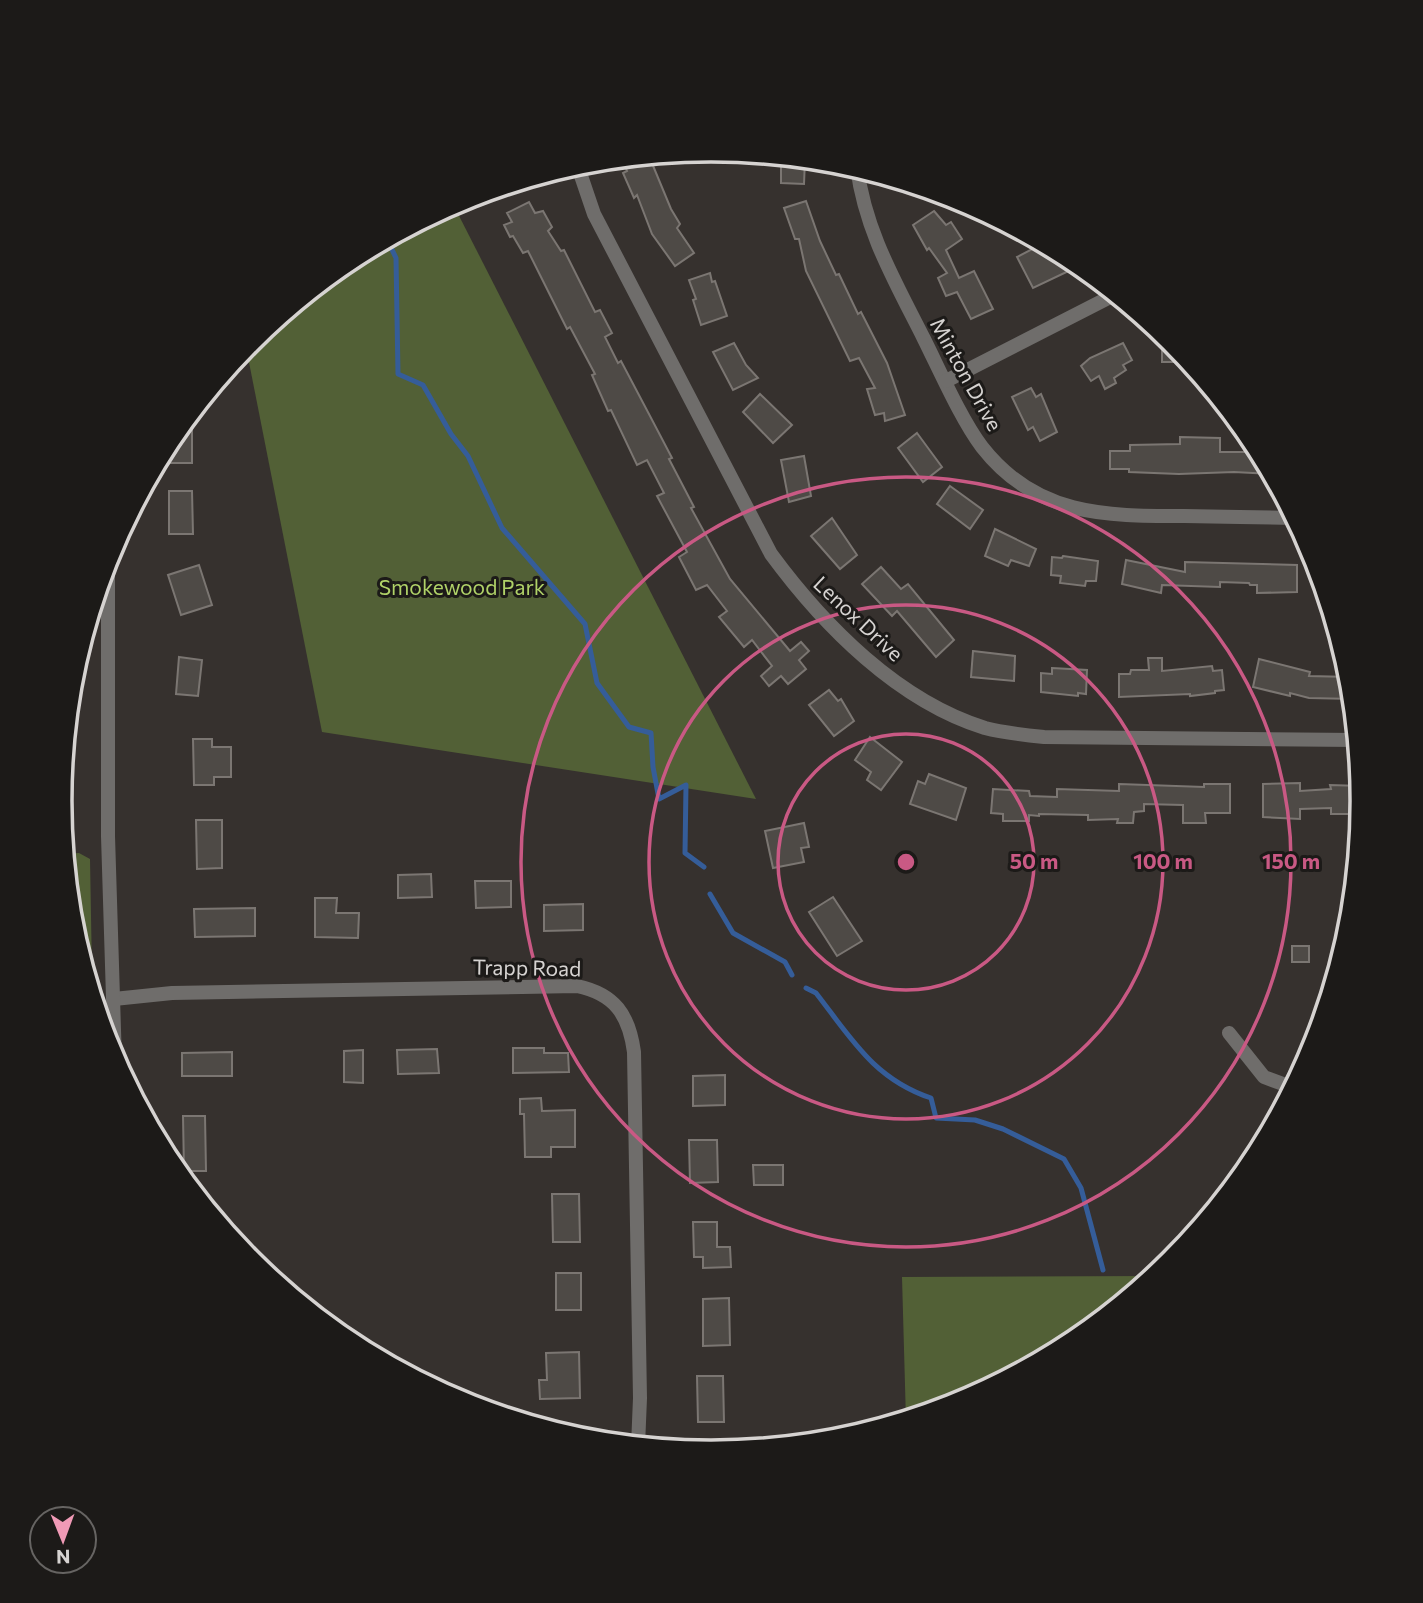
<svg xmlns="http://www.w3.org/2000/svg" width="1423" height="1603" viewBox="0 0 1423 1603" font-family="Commissioner,sans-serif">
<rect width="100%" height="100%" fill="#36312e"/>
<!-- green -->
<g fill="#526036">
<path d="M453,204l303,595 -434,-67 -76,-385 104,-88z"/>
<path d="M79,853l11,6 2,113 -3,12 -12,-41 -2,-77 -9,-1 -1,-11z"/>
<path d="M1156,1276l-83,68 -112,60 -55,17 -4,-144z"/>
<path d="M844,1439l-133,14 -52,-5v-5z"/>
</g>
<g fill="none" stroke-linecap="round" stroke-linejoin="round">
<!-- stream -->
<g stroke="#355d99" stroke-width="5">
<path d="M387,239l9,19 2,116 25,11 28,49 17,22 34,72 83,96 12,59 32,44 22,6 2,34 6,32 27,-14 -1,68 19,14"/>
<path d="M710,894l23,39 52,29 7,13"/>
<path d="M806,988l10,5c35,45 58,86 115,105l5,20 39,2 28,9 61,30 17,29 22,82"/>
</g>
</g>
<!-- building -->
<g fill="#4e4a46" stroke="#7b7672" stroke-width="2">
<path d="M649,156l22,53 9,15 -3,4 17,25 -19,13 -23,-32 -15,-39 -3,3 -11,-25 4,-2 -5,-13z"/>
<path d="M781,156l24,3 -1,25 -23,-1z"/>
<path d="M806,201l14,40 16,34 3,-1 19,40 3,-2 26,51 18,52 -20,6 -1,-8 -9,2 -8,-26 8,-1 -16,-30 -9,3 -44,-90 -7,-32h-4l-11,-31z"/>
<path d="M529,202l6,11 8,-2 9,16 -4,4 13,20 3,-1 31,62 5,-2 12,23 -7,4 13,26 3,-2 29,55 22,42 -3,1 25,48 -3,1 39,71 60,72 11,-9 8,9 -10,9 7,9 -18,15 -7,-8 -12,10 -8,-10 11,-10 -20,-26 -8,7 -25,-30 8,-6 -20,-26 -11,5 -17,-33 8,-5 -30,-56 7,-3 -17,-33 -10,5 -26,-55 -3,1 -16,-36 3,-1 -25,-47 -3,2 -39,-78 -5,2 -10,-17 -3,1 -6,-12 8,-3 -5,-9z"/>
<path d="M934,211l12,14 5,-3 11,17 -16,11 13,28 15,-7 19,38 -22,10 -14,-27 -11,4 -8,-18 9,-5 -18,-25 -2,2 -14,-25z"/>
<path d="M1044,243l28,16 5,8 -44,21 -16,-31z"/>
<path d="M710,273l2,9 3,-1 12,35 -26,9 -8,-25 3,-1 -7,-19z"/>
<path d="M1162,332l17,16 -2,14h-15z"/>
<path d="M734,343l12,22 12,13 -25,12 -20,-38z"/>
<path d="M1123,343l9,17 -9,5 3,5 -12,8 2,5 -11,6 -6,-13 -8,5 -10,-15 9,-8z"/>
<path d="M1031,388l5,9 5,-3 16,38 -17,9 -7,-14 -5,3 -16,-33z"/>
<path d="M760,394l32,31 -19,18 -30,-31z"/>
<path d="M192,412v51h-27v-16z"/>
<path d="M917,433l25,34 -19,15 -25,-34z"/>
<path d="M1180,437l40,1v14h40l12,22 -38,-2 -55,2 -50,-2v-3h-19v-18h20v-6l50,-1z"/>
<path d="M804,456l7,40 -22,6 -8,-42z"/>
<path d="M950,486l33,24 -13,19 -33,-25z"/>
<path d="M169,491h23l1,43h-24z"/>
<path d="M832,518l25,37 -17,14 -29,-33z"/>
<path d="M995,529l41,20 -7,17 -18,-6 -3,6 -23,-10z"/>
<path d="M1063,556l35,5 -2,20h-10l-1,5 -25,-3 1,-7 -10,-1 1,-18 10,1z"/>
<path d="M1126,560l59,12v-10l112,3v27l-40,1v-8h-7l-1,-2 -29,-1v5l-58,-2 -1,8 -39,-9z"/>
<path d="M199,565l13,40 -31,10 -13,-40z"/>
<path d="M881,567l20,22 7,-5 46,56 -18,17 -39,-46 -5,5 -30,-32z"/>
<path d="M973,651l42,5 -1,25 -43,-4z"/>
<path d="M179,657l23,3 -4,36 -22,-2z"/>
<path d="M1148,658h14v13l50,-5 1,5 9,-1 2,20 -9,1v2l-25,3v-2l-71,3v-23h11l1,-4h18z"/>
<path d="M1259,659l51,13 -1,4 42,1 2,22 -44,-1 -19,-5v3l-37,-9z"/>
<path d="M1052,668l35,2 -1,24 -8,-1v3l-37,-4v-19l11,1z"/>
<path d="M829,690l9,11 3,-2 13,22 -20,15 -25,-31z"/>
<path d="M870,737l32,25 -21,28 -14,-10 4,-8 -16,-12z"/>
<path d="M193,739h19v8h19v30h-17v8h-20z"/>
<path d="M929,774l37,14 -10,32 -46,-16 8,-23 7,3z"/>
<path d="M1300,783v8l31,-2 -1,-4 32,1 1,21 -7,1 -1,6h-24v-6l-31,1v10l-37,-2v-33z"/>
<path d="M1119,784l85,3v-3h26v29h-25l1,10h-23v-18l-39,-1v7l-10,1 -1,11h-16l1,-4 -30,1v-5l-49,-1v2l-10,-1v6h-26v-7l-12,-1 2,-24 36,2 1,5 27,1v-8l62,2z"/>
<path d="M196,820h26v48l-25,1z"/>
<path d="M804,823l5,24 -8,1 3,14 -31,6 -8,-37z"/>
<path d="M431,874l1,23 -34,1v-23z"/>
<path d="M475,881h36v26l-35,1z"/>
<path d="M833,897l29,44 -25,15 -28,-44z"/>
<path d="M315,898h22l-1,15h23l-1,25 -43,-1z"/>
<path d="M583,904v26l-39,1v-26z"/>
<path d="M255,908v28l-60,1 -1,-28z"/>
<rect x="1292" y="946" width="17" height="16"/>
<path d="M513,1048h31v5h24l1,19 -56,1z"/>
<path d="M437,1049l2,24 -41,1 -1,-24z"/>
<path d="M363,1050v33l-19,-1v-31z"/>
<path d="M232,1052v24h-50v-23z"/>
<path d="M725,1075v30l-32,1v-30z"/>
<path d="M541,1098l1,13 33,-1v37h-24v10h-26l-1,-43h-4v-15z"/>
<path d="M183,1116h22l1,55h-22z"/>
<path d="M689,1140h28l1,42 -28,1z"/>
<path d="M753,1165h30v20h-29z"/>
<path d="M552,1194h27l1,48h-27z"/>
<path d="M693,1222h24v25h13l1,20 -28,1v-11h-9z"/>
<rect x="556" y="1273" width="25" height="37"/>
<path d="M729,1298l1,47 -27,1v-47z"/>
<path d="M579,1352l1,46 -40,1 -1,-19h8l-1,-27z"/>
<path d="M697,1376h26l1,46h-26z"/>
</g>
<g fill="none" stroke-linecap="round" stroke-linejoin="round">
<!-- minor -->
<g stroke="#6f6d6b" stroke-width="14">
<path d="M577,164l17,50 177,340c53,72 127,147 214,174 19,5 39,7 59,9l313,3"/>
<path d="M857,167c8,64 39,116 67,172 16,32 37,80 58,108 54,69 122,69 202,69 37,1 74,1 111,2"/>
<path d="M946,381l170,-87"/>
<path d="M114,999l58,-6 405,-7c38,8 52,29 57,66l6,346 -2,48"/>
<path d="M1229,1033l35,44 30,11"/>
</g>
<!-- tertiary -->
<path stroke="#6f6d6b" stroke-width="14" d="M108,557v279l7,226"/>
</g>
<!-- distance rings -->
<g fill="none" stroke="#c95984" stroke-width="3.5">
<circle cx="906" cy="862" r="128"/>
<circle cx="906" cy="862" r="257"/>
<circle cx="906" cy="862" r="385"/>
</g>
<g text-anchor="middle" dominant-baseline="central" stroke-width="6" stroke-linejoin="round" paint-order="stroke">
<!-- street labels -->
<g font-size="21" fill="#d6d3d1" stroke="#1c1a18">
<text transform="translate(967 374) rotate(61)">Minton Drive</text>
<text transform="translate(859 618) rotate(43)">Lenox Drive</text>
<text transform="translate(527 967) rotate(1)">Trapp Road</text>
</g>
<!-- park labels -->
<g font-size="21" fill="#b0d268" stroke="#1c1a18">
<text x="462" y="586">Smokewood Park</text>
</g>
</g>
<!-- crop -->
<path d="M0 0H1423V1603H0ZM72 801a639 639 0 1 1 1278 0a639 639 0 1 1-1278 0Z" fill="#1c1a18" fill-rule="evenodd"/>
<path fill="none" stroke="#d6d3d1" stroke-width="3.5" d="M72 801a639 639 0 1 1 1278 0a639 639 0 1 1-1278 0Z"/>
<circle cx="906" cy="862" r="10" fill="#c95984" stroke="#1c1a18" stroke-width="3.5"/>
<g font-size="21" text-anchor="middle" font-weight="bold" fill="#c95984" stroke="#1c1a18" stroke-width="6" stroke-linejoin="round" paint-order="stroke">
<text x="1034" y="869">50 m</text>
<text x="1163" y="869">100 m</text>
<text x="1291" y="869">150 m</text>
</g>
<!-- north arrow -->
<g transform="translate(63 1540) rotate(179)"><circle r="33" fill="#1c1a18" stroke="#666462" stroke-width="2"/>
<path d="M0-5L12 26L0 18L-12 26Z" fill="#f09ab6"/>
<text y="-10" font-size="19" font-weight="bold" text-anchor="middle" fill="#d6d3d1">N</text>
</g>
</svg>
